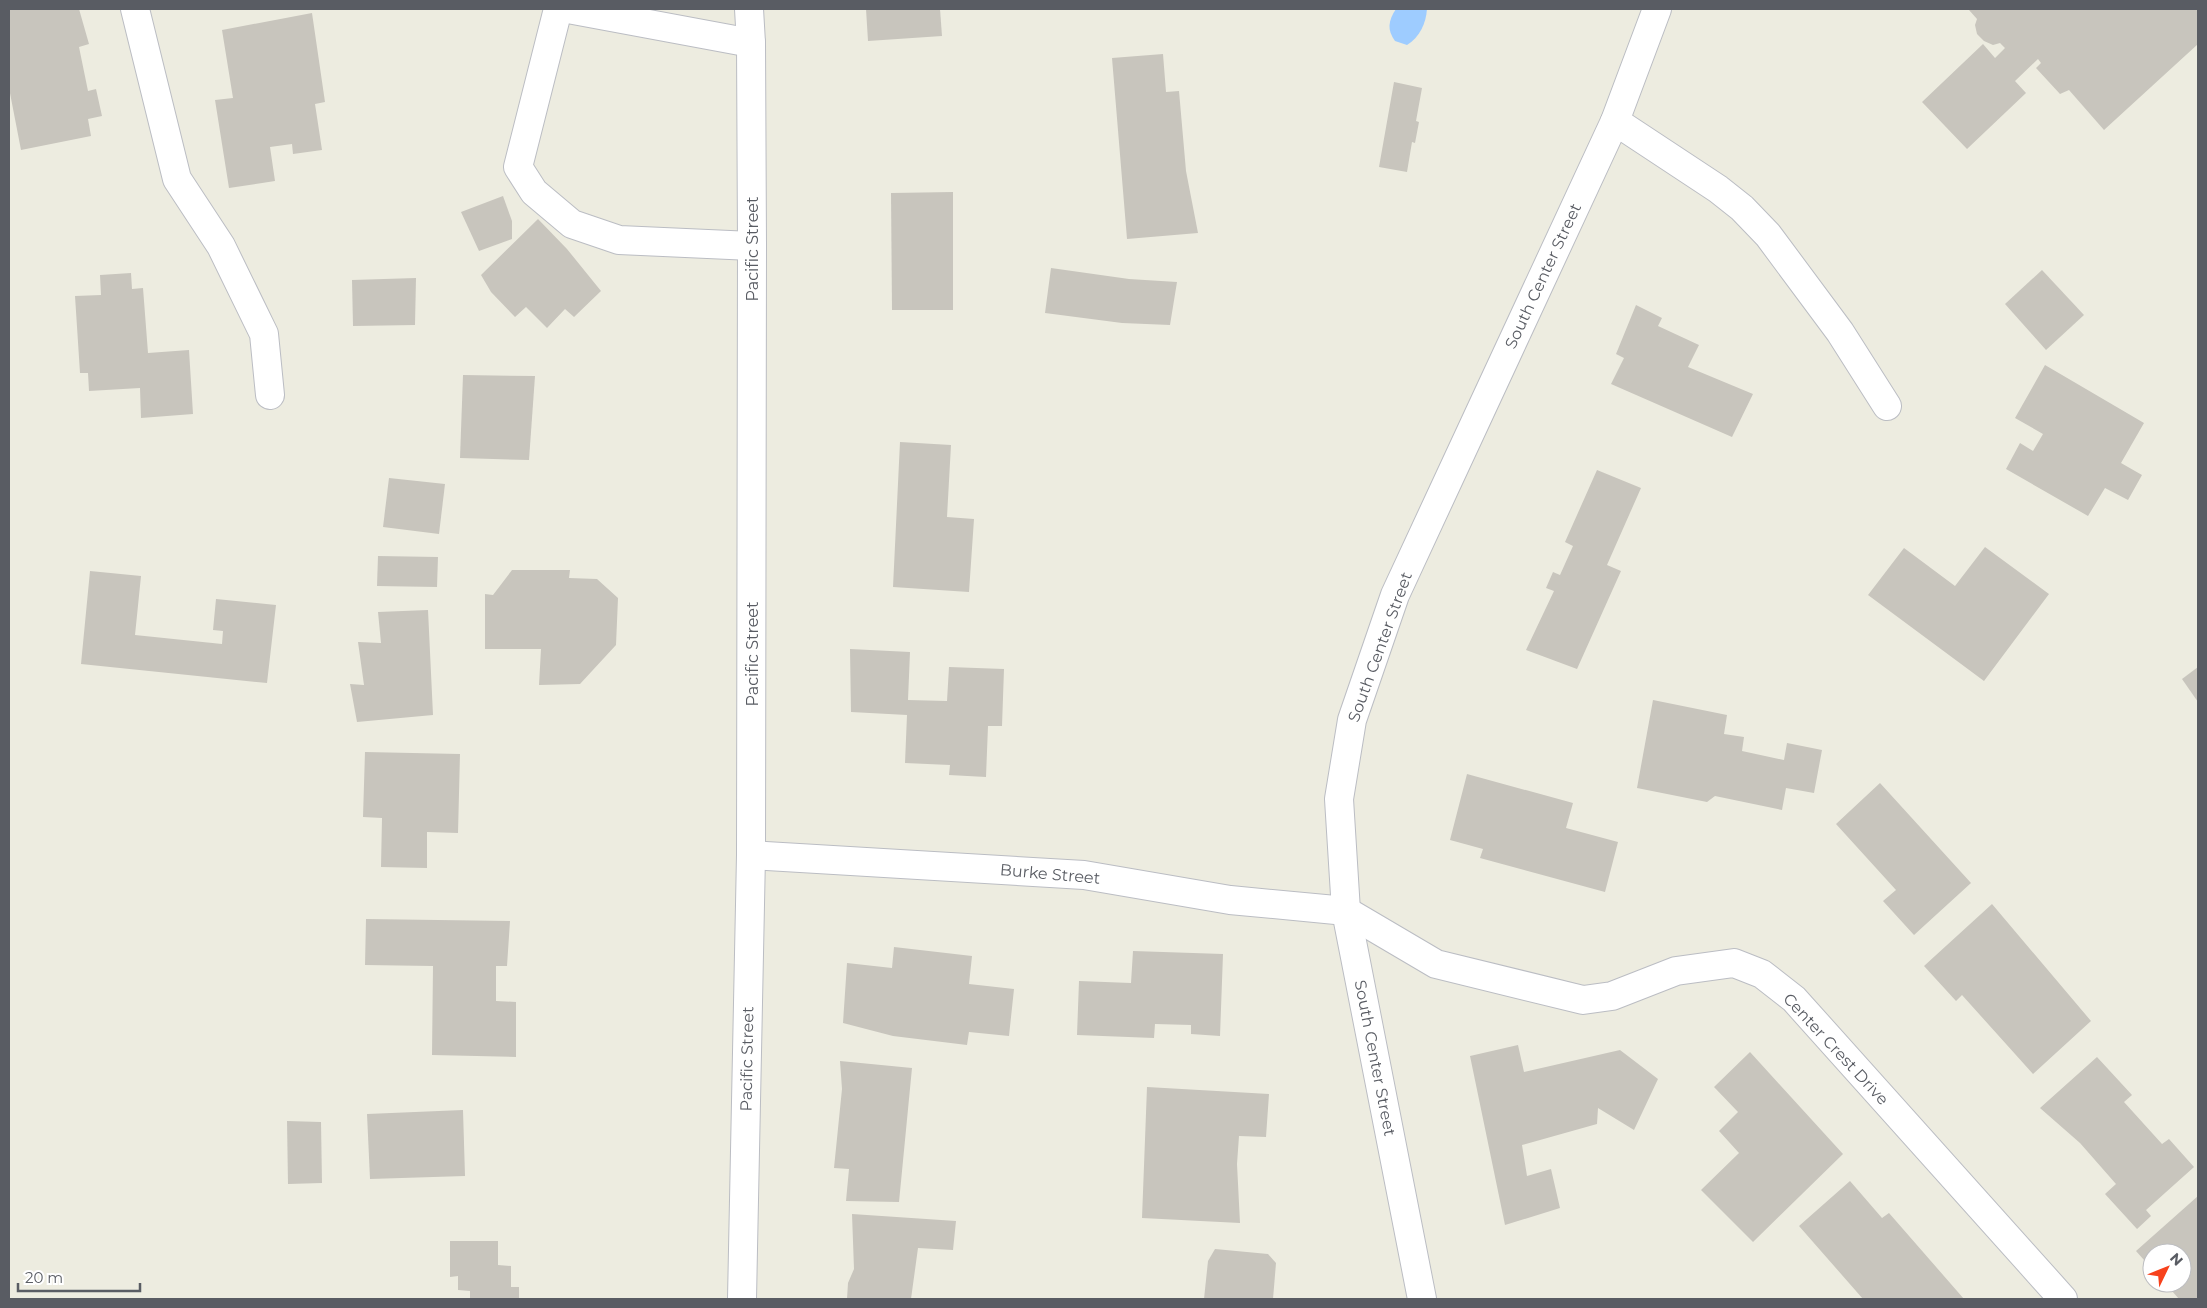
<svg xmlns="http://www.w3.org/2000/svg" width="2207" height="1308" viewBox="0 0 2207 1308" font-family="Montserrat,sans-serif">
<rect width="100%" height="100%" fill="#edece0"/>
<!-- water -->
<path fill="#9eccff" d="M1396,9h31c-1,14 -7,28 -20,36l-12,-4c-8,-11 -7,-20 1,-32z"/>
<!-- building -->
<g fill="#c8c5bd">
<path d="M9,9h70l10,35 -10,3 9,44 8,-2 6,27 -14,3 3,17 -70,14 -12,-62z"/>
<path d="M866,9h74l2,27 -74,5z"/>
<path d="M1971,9h227v35l-94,86 -35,-40 -9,4 -24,-26 5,-5 -3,-4 -23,22 11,12 -59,56 -45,-47 61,-58 12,14 10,-10 -5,-5 -7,2 -9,-4 -7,-7 -2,-9 2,-6 -8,-9z"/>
<path d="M312,13l13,89 -10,2 7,46 -29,4 -1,-10 -22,3 5,34 -46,7 -14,-88 18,-2 -11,-68z"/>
<path d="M1163,54l3,38 13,-1 7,80 12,62 -71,6 -15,-181z"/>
<path d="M1394,82l28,6 -6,33 3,1 -4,21 -3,-1 -5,30 -28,-5z"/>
<path d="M953,192v118h-61l-1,-117z"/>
<path d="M503,196l9,25v18l-33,12 -18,-39z"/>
<path d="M538,219l29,30 34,42 -27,26 -9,-8 -18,19 -21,-21 -11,10 -24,-25 -10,-17z"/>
<path d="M1051,268l78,11 48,3 -7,43 -48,-2 -77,-10z"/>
<path d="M2042,270l42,45 -38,35 -41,-46z"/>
<path d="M131,273l1,16 11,-1 5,65 41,-3 4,64 -52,4 -1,-30 -51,3 -1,-18h-8l-5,-77 26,-1 -1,-20z"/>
<path d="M416,278l-1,47 -62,1 -1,-46z"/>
<path d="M1636,305l26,13 -4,8 41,19 -11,22 65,27 -21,43 -121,-53 13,-26 -8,-4z"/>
<path d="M2045,365l99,58 -23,40 21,12 -14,25 -23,-12 -17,28 -82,-47 14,-26 13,8 10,-17 -28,-16z"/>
<path d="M463,375l72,1 -6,84 -69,-2z"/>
<path d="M900,442l51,3 -4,72 27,2 -5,73 -76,-5z"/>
<path d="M1597,470l44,18 -34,77 14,6 -44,98 -51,-19 28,-59 -8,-3 7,-16 7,3 13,-29 -8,-4z"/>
<path d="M389,478l56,6 -6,50 -56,-7z"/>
<path d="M1985,547l64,47 -65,87 -116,-86 36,-47 51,38z"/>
<path d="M378,556l60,1 -1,30 -60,-1z"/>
<path d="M512,570h58l-1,8 28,1 21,19 -2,47 -36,39 -41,1 2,-36h-56v-55l8,1z"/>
<path d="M90,571l51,5 -6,59 87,9 1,-13 -10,-1 3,-31 60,6 -9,78 -186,-19z"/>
<path d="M428,610l5,105 -76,7 -7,-38 14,1 -6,-43 23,1 -3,-31z"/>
<path d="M850,649l60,3 -2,48 39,1 2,-34 55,2 -2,57h-14l-2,51 -37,-2 1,-10 -45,-2 2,-48 -56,-3z"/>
<path d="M2198,667v35l-16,-23z"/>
<path d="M1653,700l74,15 -3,19 20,3 -2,14 42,9 3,-17 35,7 -8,43 -28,-5 -4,22 -67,-14 -8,6 -70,-14z"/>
<path d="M365,752l95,2 -2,79 -31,-1v36l-46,-1 1,-49 -19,-1z"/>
<path d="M1467,774l106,29 -7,25 52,14 -13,50 -125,-34 3,-9 -33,-9z"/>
<path d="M1880,783l91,100 -57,52 -31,-34 13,-11 -60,-66z"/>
<path d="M1992,904l99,117 -58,53 -71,-79 -6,6 -32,-35z"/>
<path d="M366,919l144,2 -3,45h-11v35l20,1v55l-84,-2 1,-89 -68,-1z"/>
<path d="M894,947l78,9 -3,28 45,5 -5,47 -40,-4 -2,13 -74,-9 -50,-13 4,-60 45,5z"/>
<path d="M1133,951l90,3 -3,82 -29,-2v-9l-36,-1 -1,14 -77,-3 2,-54 52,2z"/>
<path d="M1518,1045l6,27 96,-22 38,29 -24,51 -36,-22 -1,16 -75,21 5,31 24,-7 9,39 -55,17 -35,-169z"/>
<path d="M1750,1052l93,102 -90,88 -52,-52 38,-37 -20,-22 19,-19 -24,-25z"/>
<path d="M2097,1057l35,38 -8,7 38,42 7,-5 25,28 -48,43 5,6 -14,13 -32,-35 11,-10 -36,-41 -40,-35z"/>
<path d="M840,1061l72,7 -13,134 -53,-1 3,-32 -15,-1 8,-79z"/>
<path d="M1147,1087l122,7 -3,43 -27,-1 -2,28 3,59 -98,-5z"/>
<path d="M463,1110l2,66 -95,3 -3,-65z"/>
<path d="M287,1121l34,1 1,61 -34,1z"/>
<path d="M1850,1181l32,37 7,-5 75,86h-101l-64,-73z"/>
<path d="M2198,1196v103h-19l-14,-16h17v-30h-30v16l-16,-18z"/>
<path d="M852,1214l104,7 -3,29 -35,-2 -7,51h-64l1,-16 6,-14z"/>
<path d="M450,1241h48v24l13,1v21h8v12h-49v-8l-12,-1v-14l-8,1z"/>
<path d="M1215,1249l53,5 8,9 -3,36h-69l4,-38z"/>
</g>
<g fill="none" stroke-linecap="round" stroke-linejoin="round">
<!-- minor casing -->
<g stroke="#bbbdc3" stroke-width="30">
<g id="minor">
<path d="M135,9l42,170 44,67 43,88 6,61"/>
<path d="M558,9l-40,158 16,25 38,32 47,16 133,6"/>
<path d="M568,9l183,34"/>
<path d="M1615,121l103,68 24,19 26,27 72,97 47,74"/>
<path d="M751,855l333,20 146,25 116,11 90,53 147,36 29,-4 64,-25 58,-8 28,11 32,25 269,300"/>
<path d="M742,1299l9,-444 1,-609 -1,-203 -2,-34"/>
<path d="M1422,1299l-76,-388 -7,-112 13,-79 43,-125 220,-474 42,-112"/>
</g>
</g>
<!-- minor -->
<use href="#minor" stroke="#fff" stroke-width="28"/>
</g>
<g text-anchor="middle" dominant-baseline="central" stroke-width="5" stroke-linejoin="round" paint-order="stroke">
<!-- street labels -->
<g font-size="16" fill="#595c63" stroke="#fff">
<text transform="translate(752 249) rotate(-90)">Pacific Street</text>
<text transform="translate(1543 276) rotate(-65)">South Center Street</text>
<text transform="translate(1380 647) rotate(-70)">South Center Street</text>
<text transform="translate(752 654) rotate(-90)">Pacific Street</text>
<text transform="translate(1050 874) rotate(5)">Burke Street</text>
<text transform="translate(1836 1049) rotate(47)">Center Crest Drive</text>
<text transform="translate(1375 1058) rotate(79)">South Center Street</text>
<text transform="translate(747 1059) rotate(-89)">Pacific Street</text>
</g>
</g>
<!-- border -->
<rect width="2207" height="1308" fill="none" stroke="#595c63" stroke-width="20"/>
<!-- north arrow -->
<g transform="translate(2167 1268) rotate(47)"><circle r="24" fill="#ffffff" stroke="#bdbec1"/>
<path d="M0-4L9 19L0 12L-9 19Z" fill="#f7421c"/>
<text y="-8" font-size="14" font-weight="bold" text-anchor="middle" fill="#595c63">N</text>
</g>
<!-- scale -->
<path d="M18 1283v8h122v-8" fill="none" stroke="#595c63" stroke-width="2.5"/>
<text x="25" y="1283" font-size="15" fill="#595c63" stroke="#ffffff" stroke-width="4" paint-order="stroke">20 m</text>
</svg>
